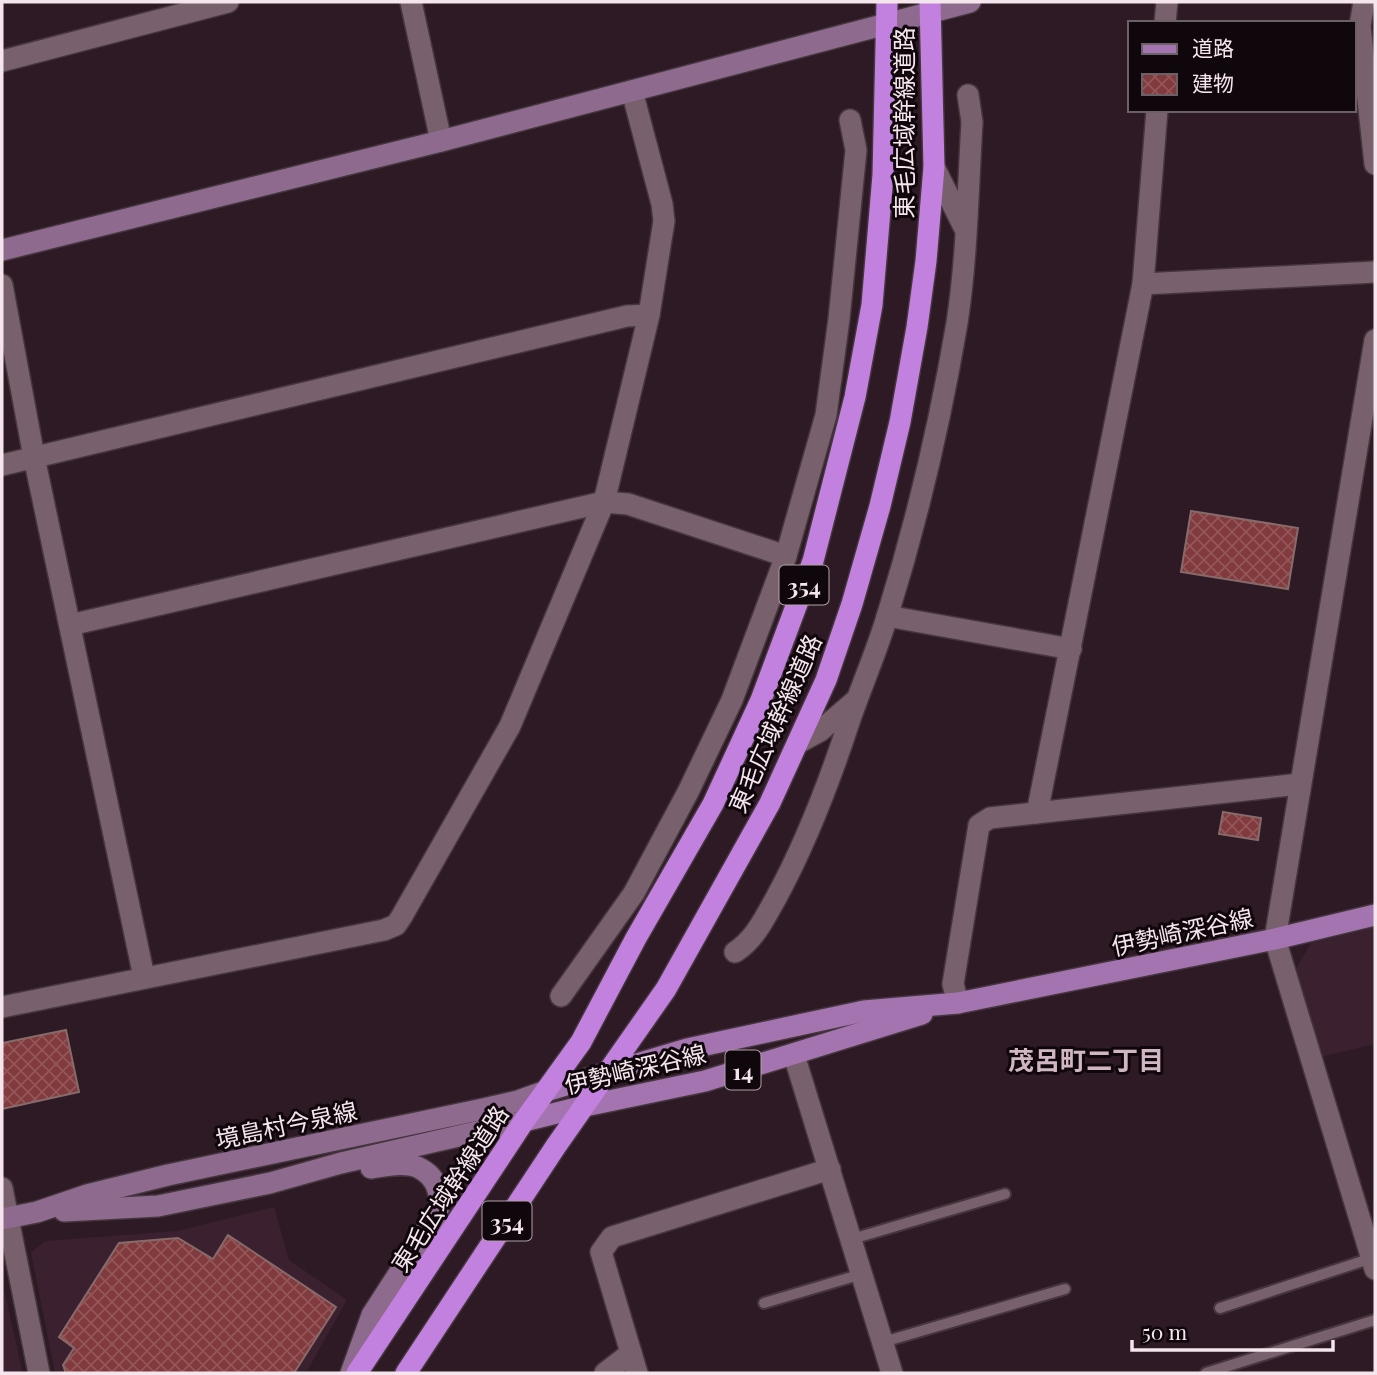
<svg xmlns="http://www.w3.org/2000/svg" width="1377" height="1375" viewBox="0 0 1377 1375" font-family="'Playfair Display','Noto Sans JP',serif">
<defs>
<pattern id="building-cross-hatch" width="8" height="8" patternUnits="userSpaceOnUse" patternTransform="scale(1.75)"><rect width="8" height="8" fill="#813a3d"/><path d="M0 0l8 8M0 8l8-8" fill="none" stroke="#935659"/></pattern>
</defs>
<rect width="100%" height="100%" fill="#2d1a24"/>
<!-- built -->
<g fill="#3b212f">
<path d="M1375,927v117l-55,13 -26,-85 17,-29z"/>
<path d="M274,1207l15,53 58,40 -41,73h-251l-24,-121 14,-11 132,-10z"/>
<path d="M2,1281l21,92h-21z"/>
</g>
<!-- building -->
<g fill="url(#building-cross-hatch)" stroke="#866b6a" stroke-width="2">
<path d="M1191,511l107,17 -10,61 -107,-17z"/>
<path d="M1223,812l38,6 -3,22 -39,-6z"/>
<path d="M66,1030l13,62 -77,17v-66z"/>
<path d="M228,1235l108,72 -42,66h-228l-3,-8 11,-17 -15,-11 60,-94 59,-5 35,21z"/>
</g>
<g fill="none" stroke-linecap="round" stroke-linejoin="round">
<!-- lane casing -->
<g stroke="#45363e" stroke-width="14">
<g id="lane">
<path d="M852,1239l153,-45"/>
<path d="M764,1303l98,-29"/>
<path d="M1220,1308l152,-50"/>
<path d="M883,1342l182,-53"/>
<path d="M1206,1373l169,-53"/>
</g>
</g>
<!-- street casing -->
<g stroke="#45363e" stroke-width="24">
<g id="street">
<path d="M411,2l30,139"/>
<path d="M1364,2l-4,24 15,138"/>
<path d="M1165,23l2,-21"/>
<path d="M2,61l226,-59"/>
<path d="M934,167l30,60"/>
<path d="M1143,284l232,-12"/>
<path d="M2,285l32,172 110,520"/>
<path d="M1375,340l-100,599 100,330"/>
<path d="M2,465l625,-149 22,-1"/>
<path d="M887,616l184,33"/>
<path d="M70,625l534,-123 24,2 158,52"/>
<path d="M798,743l22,-12 35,-30"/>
<path d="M1037,813l106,-529 14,-174"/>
<path d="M735,952c20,-13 29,-33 41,-54 31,-57 53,-115 73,-176 12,-35 27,-69 38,-105 30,-96 53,-194 70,-294 10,-65 11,-135 15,-201l-4,-27"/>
<path d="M561,996l73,-103 54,-101 44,-92 54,-144 40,-141 13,-96 17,-169 -6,-30"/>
<path d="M958,1003l-5,-19 26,-159 11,-7 310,-34"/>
<path d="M2,1007l382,-77 12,-5 6,-9 108,-190 94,-224 45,-187 15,-94 -2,-17 -30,-113"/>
<path d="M794,1055l98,318"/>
<path d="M2,1188l37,185"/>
<path d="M605,1373l26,-20"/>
<path d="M637,1373l-36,-121 11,-15 218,-68"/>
</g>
</g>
<!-- secondary casing -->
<g stroke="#45363e" stroke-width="24">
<g id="secondary">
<path d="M2,250l439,-109 529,-139"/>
<path d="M64,1211l94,-5 112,-23 71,-20 183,-42"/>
<path d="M2,1219l35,-7 50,-17 81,-20 315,-66 35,-8 28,-10"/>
<path d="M351,1373l21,-58 64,-99c7,-17 3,-37 -15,-47 -13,-8 -36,-3 -50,-1"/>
</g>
</g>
<!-- primary casing -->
<g stroke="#45363e" stroke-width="24">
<g id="primary">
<path d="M546,1091l141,-42 177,-38 94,-8 317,-64 100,-24"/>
<path d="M524,1121l61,-15 120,-25 217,-67"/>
</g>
</g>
<!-- highway casing -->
<g stroke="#45363e" stroke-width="24">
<g id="highway">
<path d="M357,1373l167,-252 57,-79 55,-104 77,-134 48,-104 52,-139 42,-164 17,-92 11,-130 4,-173"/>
<path d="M406,1373l150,-227 110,-157 104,-186 56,-123 26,-76 28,-98 20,-84 17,-95 9,-66 8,-94 -4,-165"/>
</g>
</g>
<!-- lane -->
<use href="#lane" stroke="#78606c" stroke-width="10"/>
<!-- street -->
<use href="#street" stroke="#78606c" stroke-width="21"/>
<!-- secondary -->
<use href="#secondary" stroke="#8e6a8e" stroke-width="21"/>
<!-- primary -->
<use href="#primary" stroke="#a474b0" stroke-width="21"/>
<!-- highway -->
<use href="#highway" stroke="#c281de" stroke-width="21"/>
</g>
<g text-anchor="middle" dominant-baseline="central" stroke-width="6" stroke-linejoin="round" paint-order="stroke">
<!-- shield labels -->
<g fill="#10070c" stroke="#b0a3a9" stroke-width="2">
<rect x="779.5" y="565.5" width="49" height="39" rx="5"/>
<rect x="725.5" y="1050.5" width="35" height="39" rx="5"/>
<rect x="482.5" y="1201.5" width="49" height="39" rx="5"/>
</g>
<g font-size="23" font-weight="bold" fill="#f4e6ec">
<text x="804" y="585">354</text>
<text x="743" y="1070">14</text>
<text x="507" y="1221">354</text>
</g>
<!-- street labels -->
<g font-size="24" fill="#f4e6ec" stroke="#10070c">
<text transform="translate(903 123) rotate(-90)">東毛広域幹線道路</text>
<text transform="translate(774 723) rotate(-66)">東毛広域幹線道路</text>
<text transform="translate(1182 931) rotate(-12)">伊勢崎深谷線</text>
<text transform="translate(635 1068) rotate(-13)">伊勢崎深谷線</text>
<text transform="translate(286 1124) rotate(-12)">境島村今泉線</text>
<text transform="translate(449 1188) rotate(-57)">東毛広域幹線道路</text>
</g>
<!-- neighbourhood labels -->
<g font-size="26" font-weight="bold" fill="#d0b6c3" stroke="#10070c">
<text x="1086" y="1059">茂呂町二丁目</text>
</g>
</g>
<!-- border -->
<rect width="1377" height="1375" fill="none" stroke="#f4e6ec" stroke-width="7"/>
<!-- legend -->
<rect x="1128" y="21" width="228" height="91" fill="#10070c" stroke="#6b6066" stroke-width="2"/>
<rect x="1142" y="44" width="35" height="10" fill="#a474b0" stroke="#6b6066" stroke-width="2"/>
<text x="1192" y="56" font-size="21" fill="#f4e6ec">道路</text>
<rect x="1142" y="74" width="35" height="21" fill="url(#building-cross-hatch)" stroke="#6b6066" stroke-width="2"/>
<text x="1192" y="91" font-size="21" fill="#f4e6ec">建物</text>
<!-- scale -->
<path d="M1132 1340v10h201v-10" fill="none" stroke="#f4e6ec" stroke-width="3.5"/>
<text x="1142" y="1340" font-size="21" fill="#f4e6ec" stroke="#10070c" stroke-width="5" paint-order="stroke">50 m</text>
</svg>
